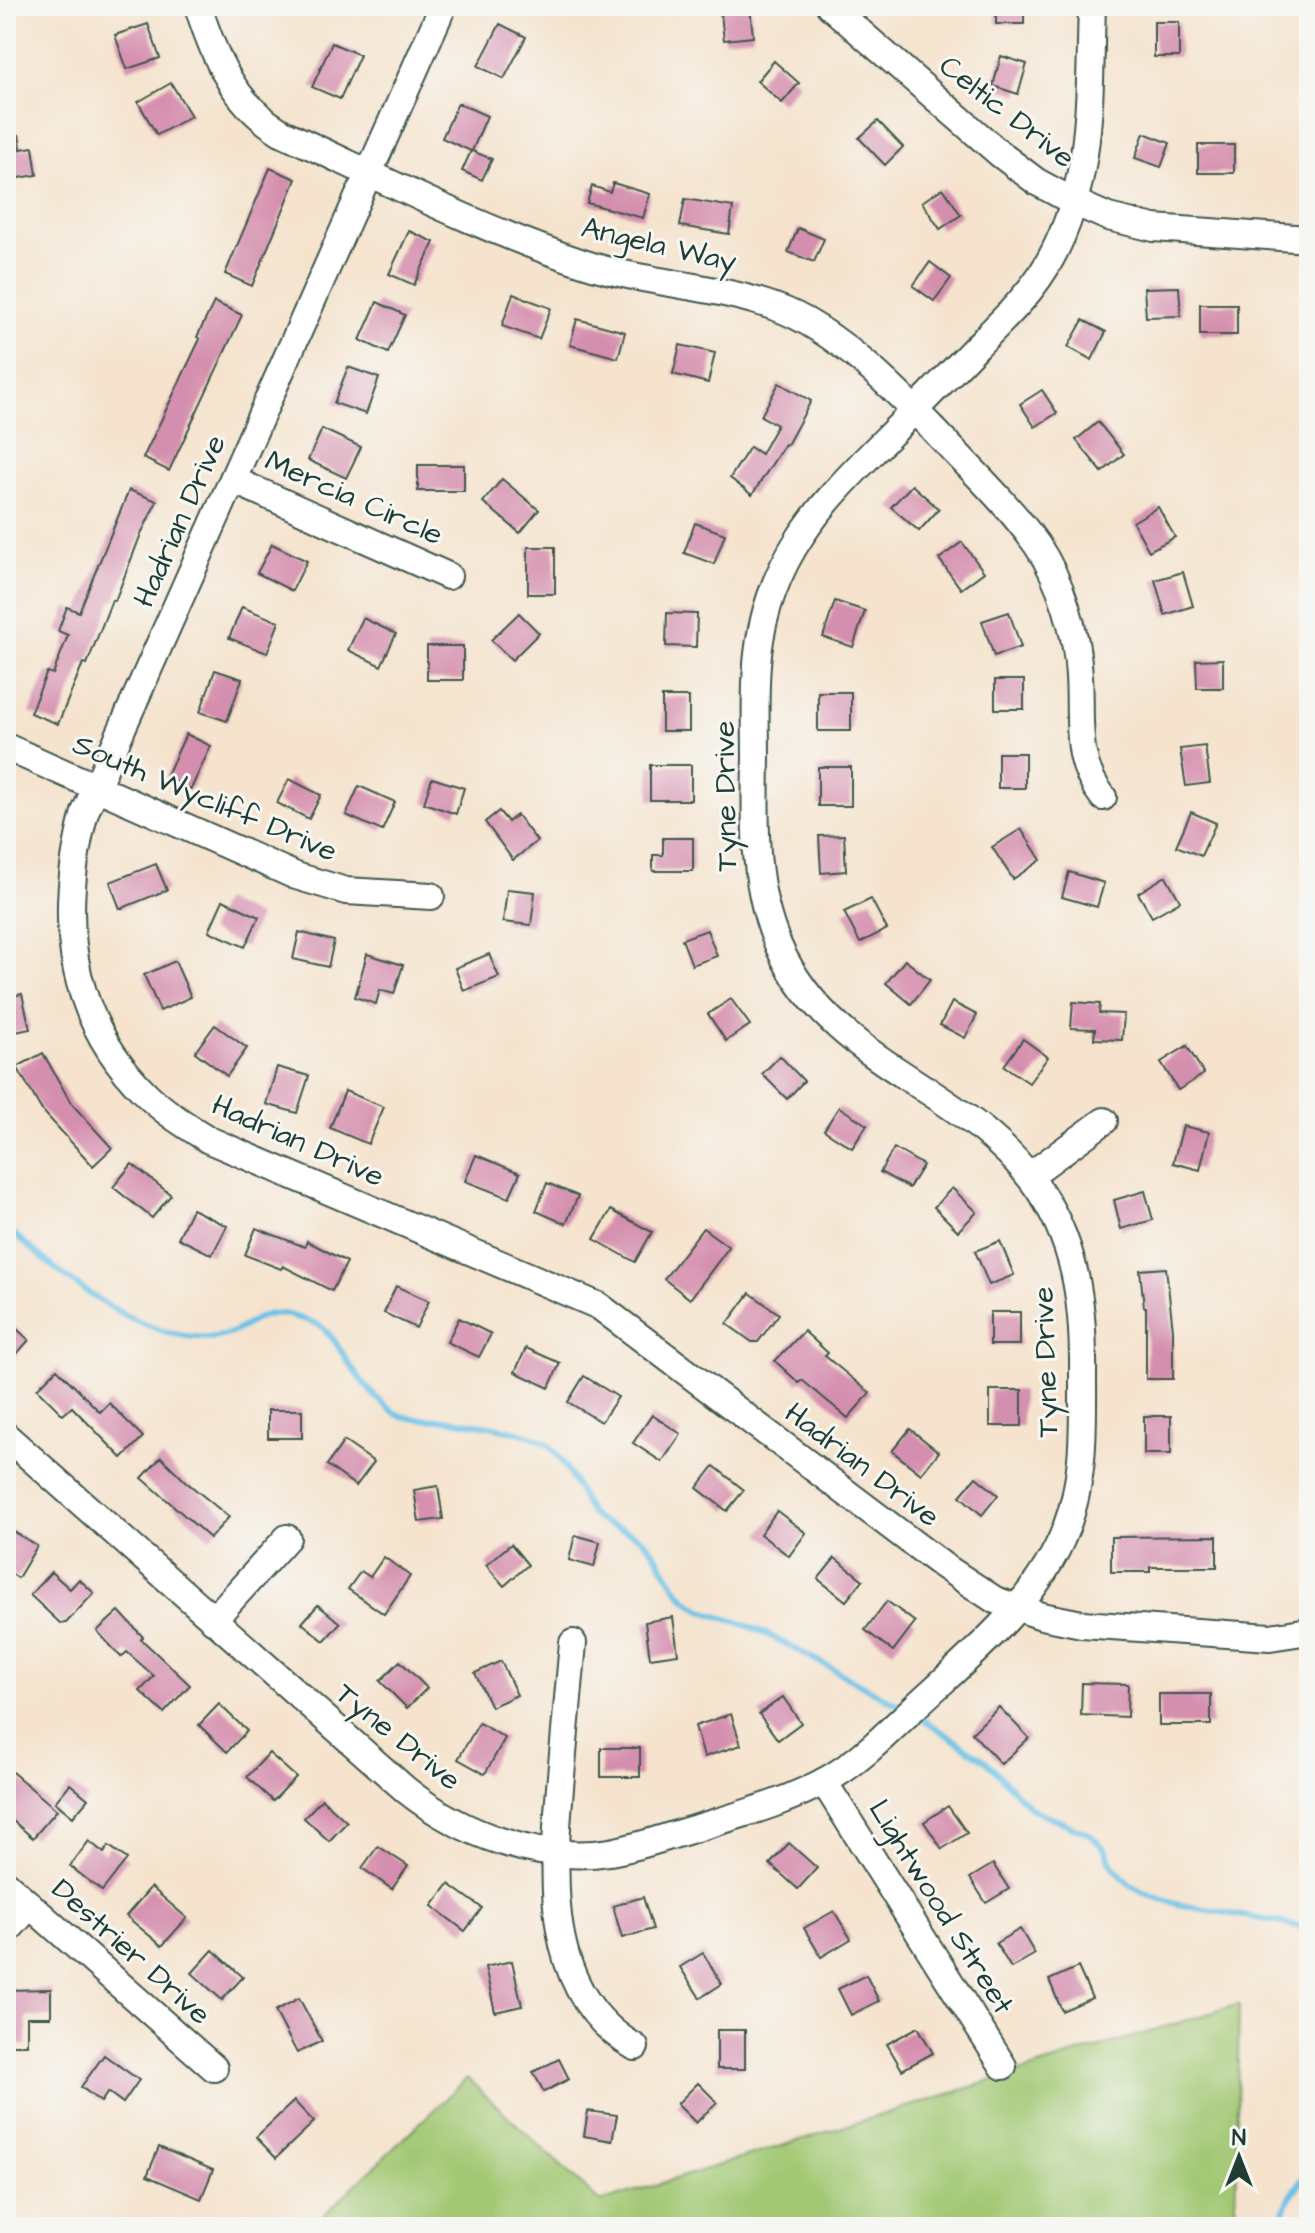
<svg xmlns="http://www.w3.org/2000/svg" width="1315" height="2233" viewBox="0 0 1315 2233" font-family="'Architects Daughter',sans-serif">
<rect width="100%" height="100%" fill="#f6f6f2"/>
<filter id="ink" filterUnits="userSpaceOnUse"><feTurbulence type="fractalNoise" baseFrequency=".0125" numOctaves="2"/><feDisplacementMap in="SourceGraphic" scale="16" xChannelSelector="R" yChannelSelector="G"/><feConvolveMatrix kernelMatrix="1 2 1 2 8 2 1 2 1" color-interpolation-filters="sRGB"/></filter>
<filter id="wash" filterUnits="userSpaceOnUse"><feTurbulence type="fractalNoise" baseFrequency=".006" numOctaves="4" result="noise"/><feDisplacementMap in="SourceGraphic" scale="32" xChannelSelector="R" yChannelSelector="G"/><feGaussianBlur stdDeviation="1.8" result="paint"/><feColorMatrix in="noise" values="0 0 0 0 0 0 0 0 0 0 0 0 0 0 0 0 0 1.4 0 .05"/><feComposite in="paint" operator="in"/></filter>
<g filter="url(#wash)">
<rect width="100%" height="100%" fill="#f5e3cd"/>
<!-- green -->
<path fill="#a2c873" stroke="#608254" stroke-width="2" d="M1239,2004l-4,223h-924l156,-149 133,124z"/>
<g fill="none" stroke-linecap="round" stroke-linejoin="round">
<!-- stream -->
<g stroke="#69c1e6" stroke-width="6">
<path d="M6,1227c52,46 136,118 210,110 29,-3 41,-30 72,-22 9,3 21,5 29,9 18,10 28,37 41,52 9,12 22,26 34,35 15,10 36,8 53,9 20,1 87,12 101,23 18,14 33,51 45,71 13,13 34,13 49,24 21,15 28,46 48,63 18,15 42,17 63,26 52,24 102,54 153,81"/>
<path d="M917,1715l69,46 46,48 57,25 16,15 7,16 17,19 22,12 26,8 132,24"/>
<path d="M1065,2227l13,-7 44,7"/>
<path d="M1282,2227c-1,-21 15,-40 27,-57"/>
</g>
</g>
<g id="blocks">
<!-- building -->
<g fill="#d58fae">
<path d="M720,6h30l3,31 -29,3z"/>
<rect x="996" y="6" width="28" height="18"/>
<rect x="1154" y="22" width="25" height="35"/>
<path d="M148,24l12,34 -33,11 -12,-34z"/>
<path d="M500,24l26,13 -22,42 -26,-13z"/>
<path d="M332,43l28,12 -20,44 -28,-12z"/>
<path d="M1001,56l26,8 -9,30 -25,-8z"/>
<path d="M774,61l25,22 -17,20 -25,-22z"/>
<path d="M171,83l20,33 -34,19 -19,-33z"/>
<path d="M458,103l29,13 -15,35 20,8 -10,21 -20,-9 9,-20 -29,-13z"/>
<path d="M878,121l25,26 -18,18 -26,-27z"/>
<path d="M1144,133l26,10 -9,24 -26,-9z"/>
<path d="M19,135l2,14 12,-2 4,28 -31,5v-43z"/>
<rect x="1198" y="145" width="36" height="28"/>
<path d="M270,168l26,11 -44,107 -27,-12z"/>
<path d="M613,183l37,11 -7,24 -56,-15 5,-17 18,6z"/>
<path d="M943,188l18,27 -21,14 -18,-27z"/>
<path d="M685,199l48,8 -4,27 -49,-8z"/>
<path d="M798,228l26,11 -10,23 -26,-10z"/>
<path d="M409,231l25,11 -20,43 -25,-11z"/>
<path d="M930,262l21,16 -17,23 -21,-15z"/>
<path d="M1179,287l2,29 -35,1 -2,-29z"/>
<path d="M513,294l38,14 -12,31 -37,-13z"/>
<path d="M214,302l28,13 -73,156 -26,-13 57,-119 -3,-2z"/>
<path d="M377,302l28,13 -17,38 -28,-13z"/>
<rect x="1200" y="304" width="37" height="31"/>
<path d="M577,319l48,13 -7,26 -48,-13z"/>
<path d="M1083,320l23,12 -14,28 -24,-13z"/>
<path d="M680,345l35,8 -7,30 -35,-9z"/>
<path d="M348,367l31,11 -13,36 -32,-11z"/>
<path d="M779,383l32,18 -24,44 -2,-1 -33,51 -22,-17 20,-31 11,7 16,-29 -16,-9z"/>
<path d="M1042,390l15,23 -22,14 -15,-23z"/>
<path d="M1098,422l26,32 -22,18 -26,-32z"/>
<path d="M322,429l39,18 -15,31 -38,-18z"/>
<rect x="418" y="465" width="46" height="26"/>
<path d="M502,479l37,31 -19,23 -37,-31z"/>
<path d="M912,485l27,24 -20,22 -28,-24z"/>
<path d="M129,490l28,11 -16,33 -26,67 -3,-1 -25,64 -4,-1 -25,61 -28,-11 17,-41 6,2 15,-39 -10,-4 9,-24 12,5z"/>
<path d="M1158,507l17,30 -26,14 -16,-29z"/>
<path d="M695,523l30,11 -11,30 -30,-11z"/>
<path d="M962,542l22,30 -23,17 -22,-30z"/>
<path d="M272,544l35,17 -15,30 -35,-18z"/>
<rect x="528" y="547" width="27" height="47"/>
<path d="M1183,572l10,34 -28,9 -10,-35z"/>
<path d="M835,601l30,10 -12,36 -30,-10z"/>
<path d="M242,607l37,15 -12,31 -38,-15z"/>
<path d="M1009,612l12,35 -27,9 -12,-35z"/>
<path d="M519,613l20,20 -27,27 -21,-20z"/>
<path d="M667,613l30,1 -1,33 -30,-1z"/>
<path d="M363,618l33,16 -15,32 -33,-16z"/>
<rect x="427" y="646" width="36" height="34"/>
<path d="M1223,659v29h-26l-1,-28z"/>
<path d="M215,670l27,9 -15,42 -27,-9z"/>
<rect x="995" y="680" width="29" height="29"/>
<rect x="818" y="692" width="33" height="39"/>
<rect x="662" y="697" width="27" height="34"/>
<path d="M186,734l25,12 -20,43 -25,-12z"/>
<path d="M1205,746l5,37 -24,3 -6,-37z"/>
<rect x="998" y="753" width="27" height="35"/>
<rect x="650" y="765" width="41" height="35"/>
<rect x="818" y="767" width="33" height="39"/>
<path d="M432,778l32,10 -8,26 -32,-11z"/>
<path d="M289,779l32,16 -12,24 -32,-16z"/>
<path d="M359,786l36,16 -13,29 -36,-16z"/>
<path d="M499,811l9,11 9,-7 20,26 -24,19 -28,-38z"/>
<path d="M1191,812l25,11 -15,33 -25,-10z"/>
<path d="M1021,829l20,31 -28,19 -21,-32z"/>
<path d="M844,835l2,36 -25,2 -2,-37z"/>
<path d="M663,838h30v33h-40v-16h10z"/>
<path d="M156,864l11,26 -47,19 -10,-27z"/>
<path d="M1069,872l35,11 -7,24 -35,-10z"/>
<path d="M1166,876l14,25 -28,16 -14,-24z"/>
<path d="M507,889l28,3 -4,33 -28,-3z"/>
<path d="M871,899l16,30 -27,14 -16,-31z"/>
<path d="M223,900l36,17 -14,30 -36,-16z"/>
<path d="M707,930l10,26 -25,9 -10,-26z"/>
<path d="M299,932l35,9 -6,26 -35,-8z"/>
<path d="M367,954l36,11 -9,29 -14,-4 -4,14 -21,-7z"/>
<path d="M489,954l10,23 -35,14 -9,-23z"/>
<path d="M905,960l25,20 -19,24 -25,-21z"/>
<path d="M175,961l16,36 -31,14 -16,-36z"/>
<path d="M22,994l8,35 -24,5v-37z"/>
<path d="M731,999l19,26 -24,16 -18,-27z"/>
<path d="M952,1002l25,13 -12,23 -25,-13z"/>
<path d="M1073,1002l27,2 -1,9 25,1 -2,26 -28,-1 1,-10 -24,-1z"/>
<path d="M215,1025l32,23 -20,28 -32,-24z"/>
<path d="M1023,1039l25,18 -19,26 -25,-17z"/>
<path d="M1187,1046l17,28 -26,16 -17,-28z"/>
<path d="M43,1053l28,50 41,45 -19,18 -52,-57 -24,-42z"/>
<path d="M780,1056l24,25 -17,18 -25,-25z"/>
<path d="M277,1067l32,9 -12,37 -31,-9z"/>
<path d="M345,1091l39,16 -16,37 -38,-16z"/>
<path d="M839,1107l28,18 -15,23 -28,-18z"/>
<path d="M1183,1126l26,6 -9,38 -27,-7z"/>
<path d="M894,1148l29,17 -14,23 -29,-16z"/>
<path d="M476,1155l44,18 -11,25 -44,-17z"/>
<path d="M132,1164l39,31 -19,23 -39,-31z"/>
<path d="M547,1183l31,13 -12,28 -30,-13z"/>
<path d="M952,1188l25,24 -19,19 -24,-24z"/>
<path d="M1145,1191l8,29 -32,9 -7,-29z"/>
<path d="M192,1209l35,17 -15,29 -34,-17z"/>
<path d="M611,1210l41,22 -17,30 -41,-23z"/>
<path d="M256,1228l49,19 2,-6 40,21 -15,29 -49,-25 -2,3 -36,-14z"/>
<path d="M703,1228l26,19 -39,52 -26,-20z"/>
<path d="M1000,1241l14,34 -25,10 -14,-34z"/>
<path d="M1166,1268l7,62v49h-27v-72h-2l-4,-37z"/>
<path d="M396,1286l33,15 -13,27 -32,-15z"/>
<path d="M750,1293l29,21 -21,28h-6l-25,-18z"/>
<rect x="990" y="1312" width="30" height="33"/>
<path d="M459,1318l32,16 -12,23 -32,-15z"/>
<path d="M6,1319l23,21 -23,26z"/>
<path d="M804,1331l24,22 -3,3 45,37 -22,25 -46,-38 -3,3 -24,-22z"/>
<path d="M526,1348l34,15 -11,25 -34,-16z"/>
<path d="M57,1369l43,43 9,-9 34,34 -21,21 -50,-51 -9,8 -26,-26z"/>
<path d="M584,1376l34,21 -17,25 -33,-20z"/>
<rect x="990" y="1390" width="32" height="36"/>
<rect x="268" y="1410" width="34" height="28"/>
<path d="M652,1415l29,19 -19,28 -29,-19z"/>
<rect x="1144" y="1416" width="27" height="38"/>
<path d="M910,1429l29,23 -18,22 -29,-23z"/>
<path d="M344,1441l30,21 -18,24 -29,-21z"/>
<path d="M161,1457l24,24 44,36 -19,21 -68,-60z"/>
<path d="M714,1466l30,24 -17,21 -30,-23z"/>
<path d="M976,1477l22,18 -16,20 -22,-19z"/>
<path d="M438,1486l5,33 -24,3 -5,-32z"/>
<path d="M777,1511l29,22 -17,23 -29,-22z"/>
<path d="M6,1527l31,19 -19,32 -12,-8z"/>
<path d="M575,1535l25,7 -6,25 -25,-7z"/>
<path d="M1217,1536v31h-67v5h-39v-35z"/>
<path d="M511,1544l17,21 -24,21 -18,-21z"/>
<path d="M384,1557l26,19 -26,38 -36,-25 13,-18 9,6z"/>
<path d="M835,1558l28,22 -17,21 -28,-22z"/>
<path d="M51,1572l19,17 9,-10 15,14 -28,30h-6l-30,-28z"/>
<path d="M887,1601l28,21 -22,29 -28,-21z"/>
<path d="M318,1605l22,18 -16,18 -22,-18z"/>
<path d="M119,1611l24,26 -2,2 49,46 -26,28 -24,-22 14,-15 -27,-24 -6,5 -24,-26z"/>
<path d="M673,1617l5,37 -28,4 -5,-36z"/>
<path d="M400,1661l27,27 -20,20 -27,-27z"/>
<path d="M501,1661l16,34 -26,12 -16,-34z"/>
<path d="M1082,1683l46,1 -1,33 -46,-2z"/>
<rect x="1159" y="1694" width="52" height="31"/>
<path d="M783,1697l18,26 -23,17 -19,-26z"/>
<path d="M219,1704l28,27 -20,21 -28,-27z"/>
<path d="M999,1707l30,31 -28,26 -29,-31z"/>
<path d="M731,1714l10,31 -37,12 -9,-31z"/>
<path d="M479,1723l26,15 -20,36 -27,-15z"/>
<rect x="601" y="1748" width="39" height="29"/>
<path d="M269,1753l27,24 -23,24 -26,-24z"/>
<path d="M6,1767l51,43 -24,28 -27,-23z"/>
<path d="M70,1784l18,15 -15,18 -18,-15z"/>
<path d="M322,1799l25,23 -18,19 -25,-23z"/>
<path d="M948,1806l19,27 -25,16 -18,-27z"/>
<path d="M89,1841l15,12 5,-7 18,13 -25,32 -32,-25z"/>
<path d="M789,1843l28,25 -19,21 -28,-25z"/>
<path d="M378,1846l30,20 -16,23 -30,-21z"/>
<path d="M993,1864l16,25 -23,14 -16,-25z"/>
<path d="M449,1884l33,24 -17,23 -33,-25z"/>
<path d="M151,1887l36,31 -25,28 -36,-30z"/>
<path d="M643,1897l10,32 -31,9 -9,-32z"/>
<path d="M834,1911l17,28 -30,18 -17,-29z"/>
<path d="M1020,1929l15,25 -24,14 -15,-25z"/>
<path d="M213,1950l30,27 -21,23 -30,-27z"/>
<path d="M703,1953l19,31 -22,14 -20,-31z"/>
<path d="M512,1961l10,45 -27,6 -10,-45z"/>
<path d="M1078,1967l14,31 -30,13 -13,-31z"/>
<path d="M866,1975l13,26 -28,14 -13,-26z"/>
<path d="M51,1989v28h-24v28h-21v-55z"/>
<path d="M299,1998l23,43 -25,12 -22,-42z"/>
<path d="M918,2027l15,26 -31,17 -15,-26z"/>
<rect x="717" y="2030" width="28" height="39"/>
<path d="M104,2055l35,25 -16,23 -15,-11 -7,10 -20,-15z"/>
<path d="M559,2059l10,20 -25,13 -11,-20z"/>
<path d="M698,2083l19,19 -21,21 -19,-19z"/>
<path d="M294,2101l20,21 -38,36 -20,-21z"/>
<path d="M588,2111l29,4 -5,26 -28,-5z"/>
<path d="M159,2147l54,23 -12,29 -54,-23z"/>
</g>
</g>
</g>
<g filter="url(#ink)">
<use href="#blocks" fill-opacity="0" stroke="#3f564b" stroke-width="2"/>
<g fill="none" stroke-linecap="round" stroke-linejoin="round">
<!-- minor casing -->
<g stroke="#3f564b" stroke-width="30">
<g id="minor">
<path d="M198,6c16,51 36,98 83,126 100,46 200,98 305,132 62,20 128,21 189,43 65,22 135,98 182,147 28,29 57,58 80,91 24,35 40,88 42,131 3,45 -6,84 24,121"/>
<path d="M443,6l-358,806c-27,102 -19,202 60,281 19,19 42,33 64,47l390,166 343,259 53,35 47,16 40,8 188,13 39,-6"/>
<path d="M830,6l170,148 37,28 37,20 34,15 46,11 155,11"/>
<path d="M233,480l215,96"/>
<path d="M6,747l290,129 50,15 85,5"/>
<path d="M1029,1176l75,-55"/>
<path d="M6,1436l400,354c55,44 133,73 204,62 30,-5 58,-16 87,-24 45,-14 91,-26 133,-50 33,-19 60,-48 88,-74 55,-51 121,-104 148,-176 19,-49 17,-102 17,-153 1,-71 -7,-137 -51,-195 -73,-97 -200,-115 -253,-233 -27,-61 -24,-125 -23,-190 0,-34 -2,-69 2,-103 11,-97 63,-150 129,-216 30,-30 60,-61 90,-92 27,-27 56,-54 74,-88 43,-79 38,-166 41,-252"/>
<path d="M213,1620l74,-82"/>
<path d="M573,1643c-4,44 -8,89 -12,133 -8,94 -21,216 74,271"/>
<path d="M824,1782l179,284"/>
<path d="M6,1884l208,184"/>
<path d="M6,1932l24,-27"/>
</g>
</g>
<!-- minor -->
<use href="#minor" stroke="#fff" stroke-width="26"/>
</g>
</g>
<g text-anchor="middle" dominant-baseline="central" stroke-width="6" stroke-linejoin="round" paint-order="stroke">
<!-- street labels -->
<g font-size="30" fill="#1f3d34" stroke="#f6f6f2">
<text transform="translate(1007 112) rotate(38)">Celtic Drive</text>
<text transform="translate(659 245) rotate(13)">Angela Way</text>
<text transform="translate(354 498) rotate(24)">Mercia Circle</text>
<text transform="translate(180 521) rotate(-66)">Hadrian Drive</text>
<text transform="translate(726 796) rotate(-91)">Tyne Drive</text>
<text transform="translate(205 798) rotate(23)">South Wycliff Drive</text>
<text transform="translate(298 1141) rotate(24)">Hadrian Drive</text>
<text transform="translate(1046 1362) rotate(-92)">Tyne Drive</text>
<text transform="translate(862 1465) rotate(37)">Hadrian Drive</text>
<text transform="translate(398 1737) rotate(39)">Tyne Drive</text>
<text transform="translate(941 1907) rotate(58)">Lightwood Street</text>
<text transform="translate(131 1952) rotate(42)">Destrier Drive</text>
</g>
</g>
<!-- margin -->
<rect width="1315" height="2233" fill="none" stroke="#f6f6f2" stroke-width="32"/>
<!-- north arrow -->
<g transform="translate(1239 2157)" stroke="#f6f6f2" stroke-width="6" paint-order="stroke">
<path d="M0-6L14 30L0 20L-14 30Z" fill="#1f3d34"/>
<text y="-12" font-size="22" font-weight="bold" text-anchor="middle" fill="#1f3d34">N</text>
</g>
</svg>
